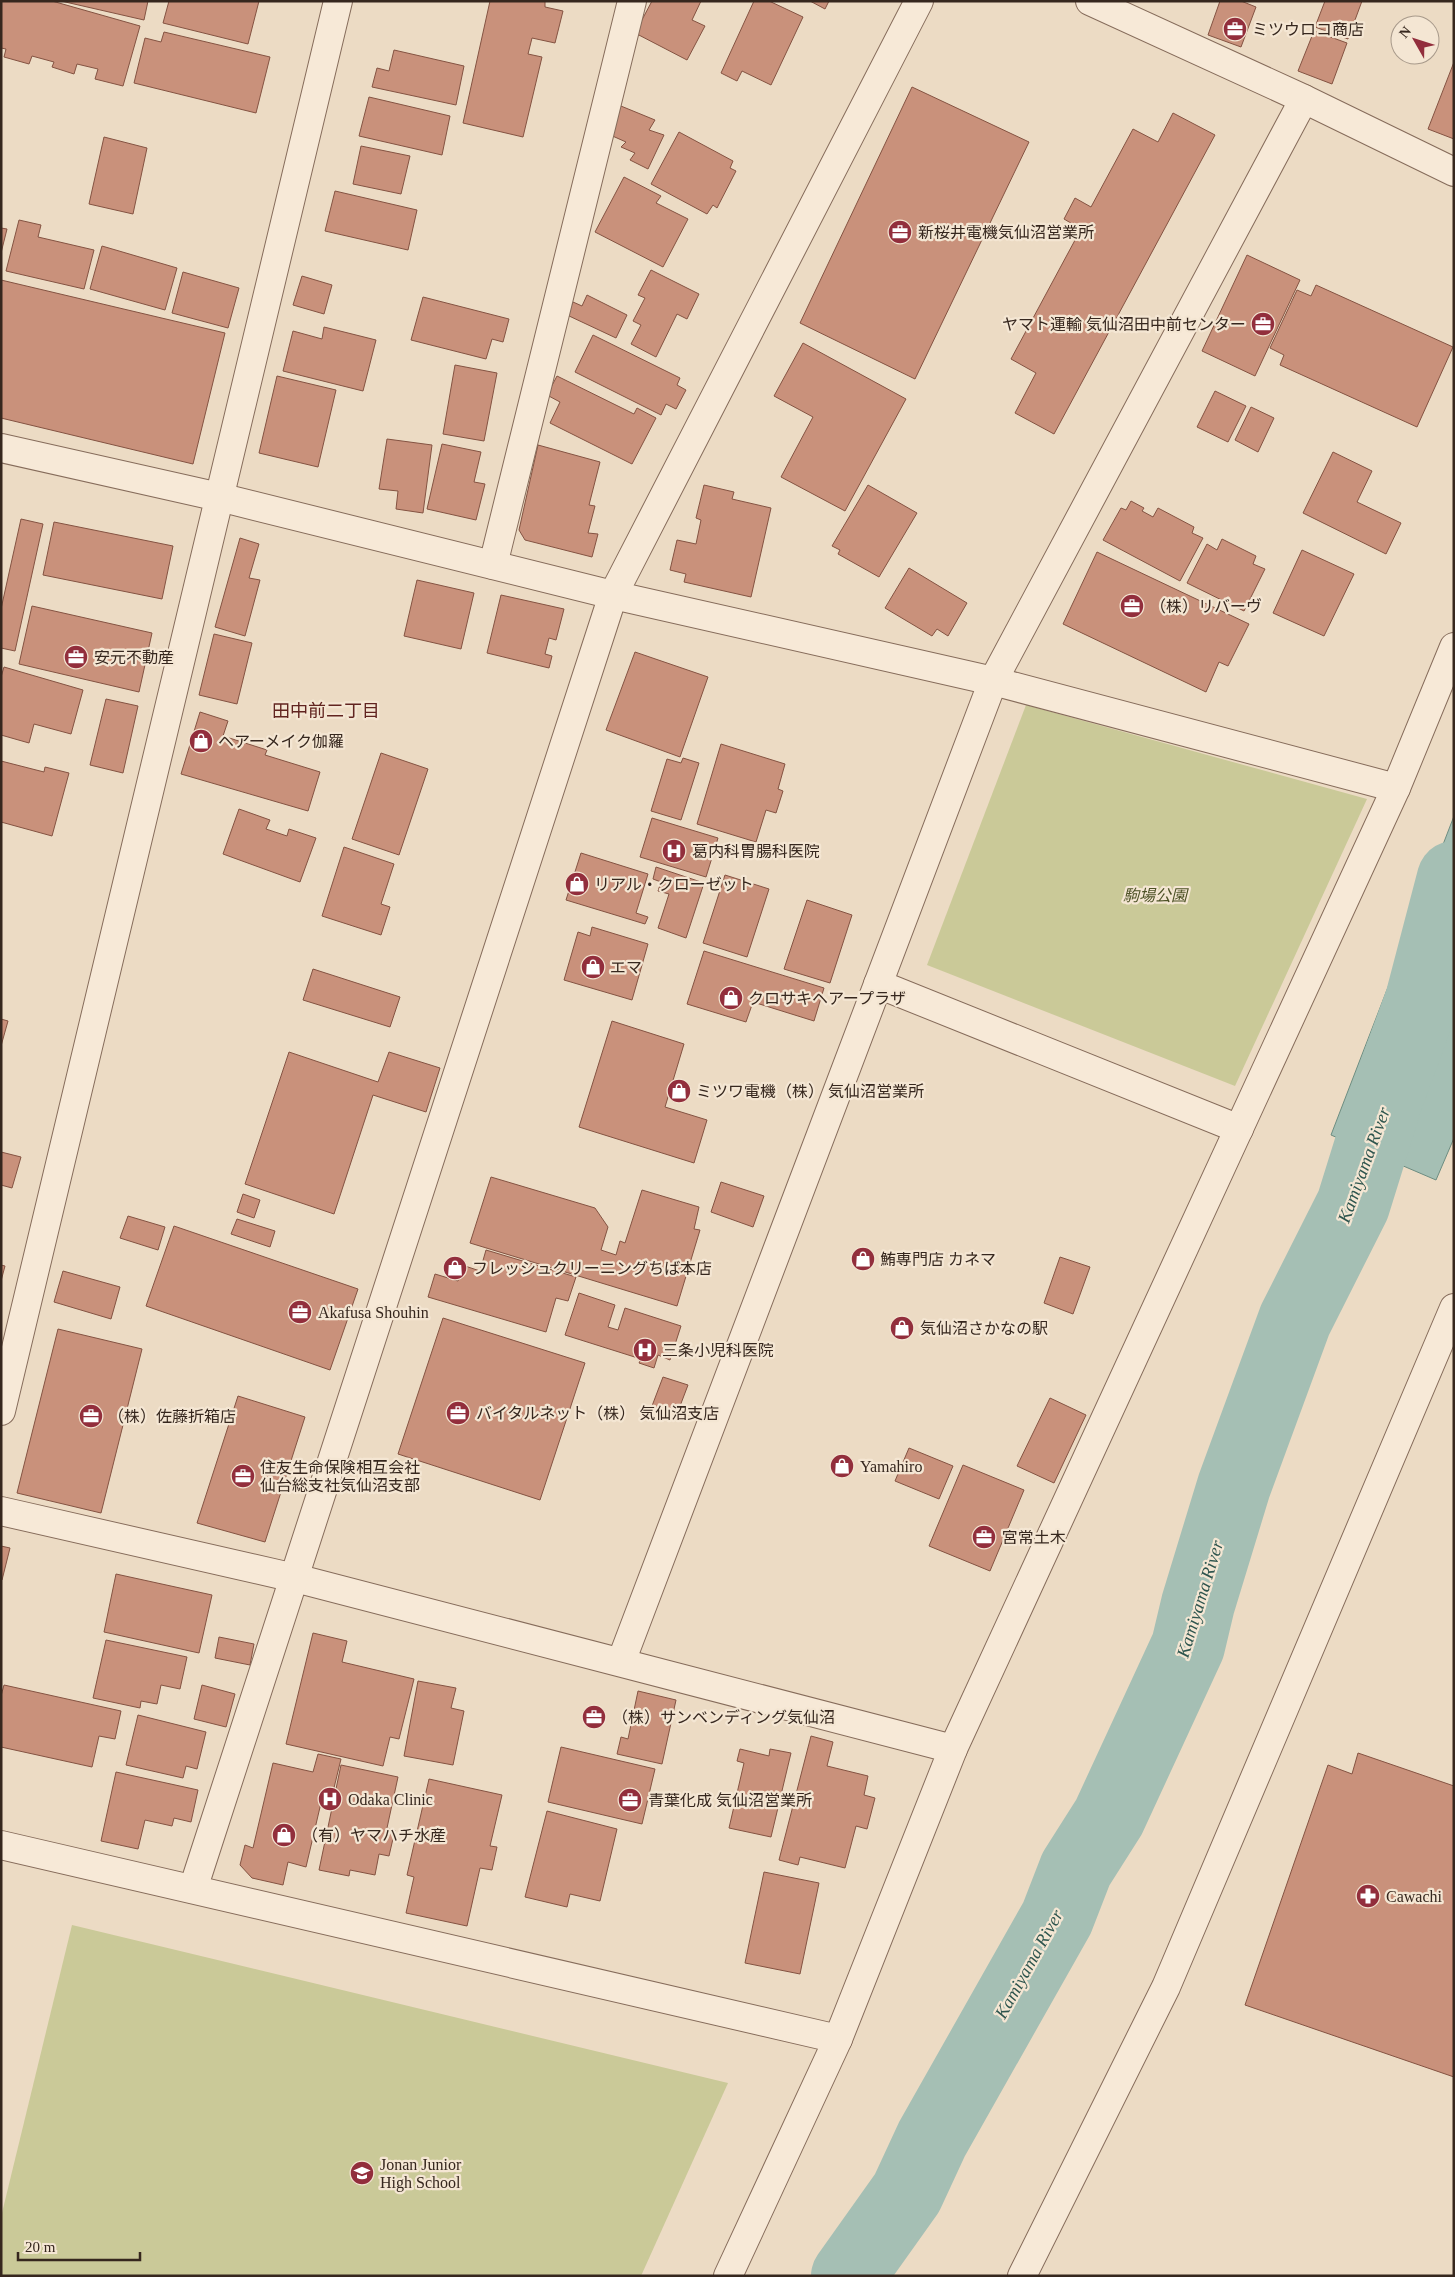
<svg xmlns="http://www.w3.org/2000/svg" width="1455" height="2277" viewBox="0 0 1455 2277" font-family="'Times New Roman','Noto Sans JP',serif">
<rect width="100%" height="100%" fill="#ecdbc4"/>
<!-- green -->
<g fill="#cac998">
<path d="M1026,705l341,94 -132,287 -308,-121z"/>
<path d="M72,1925l656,158 -87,193h-640v-59z"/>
</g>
<!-- water -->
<path fill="#a5bfb4" stroke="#6d8d81" d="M1454,816v322l-18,42 -105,-45z"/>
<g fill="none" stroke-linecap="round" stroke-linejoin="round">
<!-- river -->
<path stroke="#a5bfb4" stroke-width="74" d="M848,2276l59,-83 25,-54 125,-221 19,-49 33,-52 79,-171 10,-42 36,-118 61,-166 58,-115 33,-106 36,-99 32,-122"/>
</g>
<!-- building -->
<g fill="#c9917b" stroke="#845342">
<path d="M1,1h51l88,25 -17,60 -28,-7 3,-10 -21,-5 -3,10 -22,-7 2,-5 -22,-6 -3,8 -25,-7 2,-8 -5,-1z"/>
<path d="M61,1h87l-4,19z"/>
<path d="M169,1h90l-11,43 -85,-21z"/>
<path d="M490,1h55v6l18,4 -8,32 -23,-5 -4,16 14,3 -19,80 -60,-14z"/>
<path d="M652,1h49l-9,19 13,6 -18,34 -52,-27z"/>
<path d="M754,1h15l34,16 -32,68 -29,-14 -5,10 -16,-8z"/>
<path d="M810,1h19l-4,8z"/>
<path d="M1220,1h21l15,6 -15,40 -33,-12z"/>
<path d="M1325,1h37l-14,38 -33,-12z"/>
<path d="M1314,31l33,12 -15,41 -34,-13z"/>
<path d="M164,32l106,25 -14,56 -122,-30 11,-45 16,4z"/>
<path d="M394,50l70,16 -8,39 -84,-18 5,-19 12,3z"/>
<path d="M1454,62v77l-26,-10z"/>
<path d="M912,87l117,55 -114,237 -115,-56z"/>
<path d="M369,97l81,19 -8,39 -83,-19z"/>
<path d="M616,104l39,16 -6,10 15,5 -16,34 -18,-9 5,-7 -14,-6 5,-5 -18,-8z"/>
<path d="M1173,113l42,22 -161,299 -39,-21 21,-40 -25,-14 70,-130 -17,-10 11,-21 16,9 42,-78 25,13z"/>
<path d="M679,132l54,29 -3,7 6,3 -19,37 -4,-3 -6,9 -56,-30z"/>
<path d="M104,137l43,11 -14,66 -44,-10z"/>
<path d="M361,146l49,10 -9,38 -48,-10z"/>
<path d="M624,177l37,19 -5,7 32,16 -25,48 -68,-35z"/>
<path d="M335,191l82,19 -9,40 -83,-19z"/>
<path d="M19,220l22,5 -3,12 56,13 -10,39 -78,-18z"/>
<path d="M1,228l6,1 -6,24z"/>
<path d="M102,246l75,22 -12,42 -75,-21z"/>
<path d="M1247,255l53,25 -45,96 -53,-25z"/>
<path d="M651,270l48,24 -12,25 -10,-5 -21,43 -25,-13 10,-19 -8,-4 12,-23 -7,-3z"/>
<path d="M183,272l56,16 -11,40 -56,-15z"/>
<path d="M302,276l30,9 -8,29 -31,-9z"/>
<path d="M1,280l224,53 -32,131 -192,-46z"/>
<path d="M1316,285l137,62 -36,80 -137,-62 4,-10 -14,-7 27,-58 14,6z"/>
<path d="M587,295l40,20 -11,23 -49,-23 6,-13 9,4z"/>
<path d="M423,297l86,22 -6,23 -11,-3 -6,20 -75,-19z"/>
<path d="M324,327l52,13 -13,51 -80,-20 10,-40 29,8z"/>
<path d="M593,335l87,43 -3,7 9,5 -10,19 -10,-5 -5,11 -86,-43z"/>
<path d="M803,343l103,56 -61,112 -64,-34 32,-60 -39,-21z"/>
<path d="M455,365l42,8 -13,68 -41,-7z"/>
<path d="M277,376l59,14 -18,77 -59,-14z"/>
<path d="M557,376l77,38 3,-6 19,10 -24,46 -82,-41 10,-21 -13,-7z"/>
<path d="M1215,391l31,15 -18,36 -31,-15z"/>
<path d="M1251,407l23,11 -16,34 -23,-12z"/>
<path d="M387,439l45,6 -9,68 -27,-4 2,-18 -19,-2z"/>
<path d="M442,444l39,8 -7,30 11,2 -9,36 -49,-11z"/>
<path d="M538,445l62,17 -11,43 6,1 -7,27 10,1 -6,23 -67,-17 -6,-10z"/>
<path d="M1333,452l39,19 -15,31 44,21 -15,31 -83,-41z"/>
<path d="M704,485l30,7 -2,7 39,9 -20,89 -67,-15 2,-8 -16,-4 7,-30 19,4 5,-24 -5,-2z"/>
<path d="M868,485l49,28 -38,64 -41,-23 2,-4 -8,-4z"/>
<path d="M1131,501l13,7 -2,3 11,6 5,-9 36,19 -2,6 11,5 -23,43 -77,-41 18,-32 5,2z"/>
<path d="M21,519l22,5 -28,127 -14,-3v-39z"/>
<path d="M54,522l119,24 -11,53 -119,-24z"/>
<path d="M240,538l19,6 -10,34 11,2 -15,56 -30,-9z"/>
<path d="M1222,539l34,17 -3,8 12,5 -21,42 -57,-28 20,-39 10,6z"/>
<path d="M1302,550l52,24 -30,62 -51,-23z"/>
<path d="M1097,552l152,72 -21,42 -9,-4 -13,30 -143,-68z"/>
<path d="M909,568l58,35 -19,33 -11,-7 -5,7 -47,-28z"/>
<path d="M417,580l57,13 -13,56 -57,-13z"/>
<path d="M501,595l63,14 -8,31 -7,-2 -4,16 7,2 -3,12 -62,-15z"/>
<path d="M32,606l120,27 -13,59 -120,-28z"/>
<path d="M214,634l38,9 -15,61 -38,-9z"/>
<path d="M635,652l73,25 -28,80 -74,-27z"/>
<path d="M4,667l79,23 -12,44 -37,-10 -5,19 -28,-8v-58z"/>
<path d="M106,699l32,7 -15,67 -33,-8z"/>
<path d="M200,712l28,9 -5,15 44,14 -2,5 55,17 -12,39 -127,-37z"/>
<path d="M721,744l64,20 -7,25 5,2 -7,22 -10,-3 -10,32 -59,-18z"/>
<path d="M381,753l47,16 -29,86 -47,-16z"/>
<path d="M683,758l16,5 -18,57 -30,-9 16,-52 14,4z"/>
<path d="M1,761l43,11 1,-5 24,6 -17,63 -51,-14z"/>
<path d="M239,809l31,11 -4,9 21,7 2,-7 27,9 -16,44 -77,-28z"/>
<path d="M652,818l66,20 -12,39 -66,-20z"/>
<path d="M344,847l50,17 -13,40 9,3 -9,28 -59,-19z"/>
<path d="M581,853l67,21 -12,39 12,4 -3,7 -79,-24z"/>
<path d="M656,867l48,16 -18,55 -28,-10 11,-34 -11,-3 3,-9 -8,-3z"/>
<path d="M725,875l44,14 -22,68 -44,-14z"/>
<path d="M807,900l45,15 -22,68 -46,-14z"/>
<path d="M592,927l56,17 -16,56 -68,-20 14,-48 12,4z"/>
<path d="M704,951l120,37 -10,33 -61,-19 -7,20 -59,-18z"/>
<path d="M313,969l87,28 -10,30 -87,-27z"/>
<path d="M1,1019l7,2 -7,25z"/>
<path d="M612,1021l72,23 -19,63 42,13 -13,43 -115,-36z"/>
<path d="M289,1052l89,30 11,-30 51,16 -14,44 -53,-17 -39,119 -89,-30z"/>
<path d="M1,1152l20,5 -9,31 -11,-3z"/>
<path d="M491,1177l104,31 13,19 -7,23 15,5 4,-14 5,2 17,-53 57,17 -5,22 6,1 -23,76 -207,-63z"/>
<path d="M721,1182l43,14 -11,31 -42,-15z"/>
<path d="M243,1194l17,6 -6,18 -17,-6z"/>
<path d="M128,1216l37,11 -7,23 -38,-12z"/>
<path d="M237,1219l38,12 -5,16 -39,-13z"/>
<path d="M174,1226l184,63 -28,81 -184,-64z"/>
<path d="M486,1250l90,27 -8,24 -12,-3 -10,34 -118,-35 7,-23 23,7 4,-16 18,6z"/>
<path d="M1060,1257l30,10 -17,47 -29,-11z"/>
<path d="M1,1265l4,1 -4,15z"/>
<path d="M63,1271l57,16 -9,32 -57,-17z"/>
<path d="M579,1293l36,12 -7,22 10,3 7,-22 56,18 -11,34 -12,-5 -4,13 -15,-5 2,-4 -76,-24z"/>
<path d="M443,1318l142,45 -45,137 -142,-46z"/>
<path d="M58,1329l84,20 -41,164 -84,-20z"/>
<path d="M663,1377l25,8 -11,29 -25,-8z"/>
<path d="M238,1396l67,21 -40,125 -68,-19z"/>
<path d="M1050,1398l36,17 -32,68 -37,-17z"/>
<path d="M909,1448l44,18 -14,33 -44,-18z"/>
<path d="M963,1465l61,25 -34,81 -61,-25z"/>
<path d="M1,1546l9,2 -8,32h-1z"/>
<path d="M116,1574l96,21 -13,58 -95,-21z"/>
<path d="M313,1633l34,8 -5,21 72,17 -15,60 -9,-2 -7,29 -97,-22z"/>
<path d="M219,1637l35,7 -4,21 -35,-7z"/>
<path d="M106,1640l81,17 -7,32 -19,-4 -4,19 -16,-3 -1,7 -47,-10z"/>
<path d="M418,1681l38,7 -5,20 13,3 -11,54 -49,-9z"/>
<path d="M4,1685l117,26 -6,28 -16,-3 -7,31 -91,-20v-51z"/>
<path d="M202,1685l33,9 -9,33 -32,-8z"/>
<path d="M638,1691l38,9 -14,64 -45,-10 4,-17 7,2z"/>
<path d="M138,1715l68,17 -9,37 -11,-3 -3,12 -57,-13z"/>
<path d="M811,1736l22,6 -6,24 41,10 -4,19 11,3 -8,31 -11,-3 -11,42 -45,-11 -2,8 -19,-5z"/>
<path d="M561,1747l94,22 -13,55 -94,-22z"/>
<path d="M740,1749l29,7 1,-7 21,4 -20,84 -42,-9 15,-65 -7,-2z"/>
<path d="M1358,1753l96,33v291l-209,-72 83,-240 24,9z"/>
<path d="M318,1754l23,5 -8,33 -9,-2 -18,77 -18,-5 -5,23 -31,-7 -12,-13 5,-20 8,3 20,-85 40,9z"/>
<path d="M341,1765l57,12 -11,51 8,2 -6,26 -10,-2 -4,21 -25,-5 -1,6 -30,-6z"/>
<path d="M116,1772l82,18 -7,32 -17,-4 -2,8 -27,-6 -7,29 -37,-8z"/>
<path d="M429,1779l73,16 -12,51 7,1 -5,23 -12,-2 -13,58 -61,-13 8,-36 -7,-2z"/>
<path d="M547,1811l70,18 -17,72 -30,-7 -3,13 -42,-10z"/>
<path d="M764,1872l55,11 -19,91 -55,-11z"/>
</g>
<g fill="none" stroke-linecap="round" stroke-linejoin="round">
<!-- minor casing -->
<g stroke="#866c5b" stroke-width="30">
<g id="minor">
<path d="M1090,1l214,98 150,73"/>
<path d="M1,448l218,49 394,98 380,86 403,107"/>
<path d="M493,565l139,-564"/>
<path d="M878,984l361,145"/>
<path d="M1,1411l337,-1410"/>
<path d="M1,1511l294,67 658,171"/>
<path d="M621,1662l372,-981 311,-582"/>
<path d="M1,1845l837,194"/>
<path d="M193,1889l420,-1294 306,-594"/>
<path d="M728,2276l110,-237 115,-290 443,-961 58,-141"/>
<path d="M1022,2276l144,-289 288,-679"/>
</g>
</g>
<!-- minor -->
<use href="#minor" stroke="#f7e9d7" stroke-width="28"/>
</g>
<!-- icons -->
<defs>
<g id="office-disc" transform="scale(1.25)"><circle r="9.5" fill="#922e3c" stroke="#f4e6d3"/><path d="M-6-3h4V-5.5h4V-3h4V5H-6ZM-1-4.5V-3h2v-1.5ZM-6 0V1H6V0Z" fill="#fff"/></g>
<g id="shop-disc" transform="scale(1.25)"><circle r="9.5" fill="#922e3c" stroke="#f4e6d3"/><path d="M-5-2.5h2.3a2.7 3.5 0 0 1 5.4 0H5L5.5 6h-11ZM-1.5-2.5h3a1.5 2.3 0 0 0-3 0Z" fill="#fff"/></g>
<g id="hospital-disc" transform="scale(1.25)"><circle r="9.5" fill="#922e3c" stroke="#f4e6d3"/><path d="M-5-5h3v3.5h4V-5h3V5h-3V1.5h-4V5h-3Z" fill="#fff"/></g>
<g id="pharmacy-disc" transform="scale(1.25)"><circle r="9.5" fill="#922e3c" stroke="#f4e6d3"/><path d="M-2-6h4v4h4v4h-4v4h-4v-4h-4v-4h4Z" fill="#fff"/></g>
<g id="school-disc" transform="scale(1.25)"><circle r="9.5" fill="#922e3c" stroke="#f4e6d3"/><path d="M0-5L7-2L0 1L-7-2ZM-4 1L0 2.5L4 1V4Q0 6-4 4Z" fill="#fff"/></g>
</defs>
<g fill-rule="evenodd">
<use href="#office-disc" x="1235" y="29"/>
<use href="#office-disc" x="900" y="232"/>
<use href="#office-disc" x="1263" y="324"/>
<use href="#office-disc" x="1132" y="606"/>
<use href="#office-disc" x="76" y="657"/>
<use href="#shop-disc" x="201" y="741"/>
<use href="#hospital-disc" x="674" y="851"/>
<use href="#shop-disc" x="577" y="884"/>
<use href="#shop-disc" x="593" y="967"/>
<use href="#shop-disc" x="731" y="998"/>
<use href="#shop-disc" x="679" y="1091"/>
<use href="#shop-disc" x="863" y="1259"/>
<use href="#shop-disc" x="455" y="1268"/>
<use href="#office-disc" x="300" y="1312"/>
<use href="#shop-disc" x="902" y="1328"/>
<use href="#hospital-disc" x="645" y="1350"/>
<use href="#office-disc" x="458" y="1413"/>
<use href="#office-disc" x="91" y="1416"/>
<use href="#shop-disc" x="842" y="1466"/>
<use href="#office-disc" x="243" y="1476"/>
<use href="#office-disc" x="984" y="1537"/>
<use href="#office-disc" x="594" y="1717"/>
<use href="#hospital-disc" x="330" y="1799"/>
<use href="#office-disc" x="630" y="1800"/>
<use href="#shop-disc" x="284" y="1835"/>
<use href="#pharmacy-disc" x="1368" y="1896"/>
<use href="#school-disc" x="362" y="2173"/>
</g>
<g text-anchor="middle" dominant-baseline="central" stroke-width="4.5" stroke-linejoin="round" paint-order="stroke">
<!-- poi labels -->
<g font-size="16" fill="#36271e" stroke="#f4e6d3" text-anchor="start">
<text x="1252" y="29">ミツウロコ商店</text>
<text x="918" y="232">新桜井電機気仙沼営業所</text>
<text x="1246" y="324" text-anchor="end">ヤマト運輸 気仙沼田中前センター</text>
<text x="1150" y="606">（株）リバーヴ</text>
<text x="94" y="657">安元不動産</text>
<text x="218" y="741">ヘアーメイク伽羅</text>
<text x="692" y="851">葛内科胃腸科医院</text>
<text x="594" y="884">リアル・クローゼット</text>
<text x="610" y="967">エマ</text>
<text x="748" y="998">クロサキヘアープラザ</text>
<text x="696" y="1091">ミツワ電機（株） 気仙沼営業所</text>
<text x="880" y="1259">鮪専門店 カネマ</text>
<text x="472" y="1268">フレッシュクリーニングちば本店</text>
<text x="318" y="1312">Akafusa Shouhin</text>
<text x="920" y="1328">気仙沼さかなの駅</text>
<text x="662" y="1350">三条小児科医院</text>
<text x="476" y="1413">バイタルネット（株） 気仙沼支店</text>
<text x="108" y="1416">（株）佐藤折箱店</text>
<text x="860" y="1466">Yamahiro</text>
<text x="260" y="1467">住友生命保険相互会社<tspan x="260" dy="18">仙台総支社気仙沼支部</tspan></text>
<text x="1002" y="1537">宮常土木</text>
<text x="612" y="1717">（株）サンベンディング気仙沼</text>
<text x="348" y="1799">Odaka Clinic</text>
<text x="648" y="1800">青葉化成 気仙沼営業所</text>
<text x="302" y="1835">（有）ヤマハチ水産</text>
<text x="1386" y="1896">Cawachi</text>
<text x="380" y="2164">Jonan Junior<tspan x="380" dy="18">High School</tspan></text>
</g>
<!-- park labels -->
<g font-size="16" font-style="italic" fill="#4d5226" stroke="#f4e6d3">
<text x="1155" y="895">駒場公園</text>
</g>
<!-- neighbourhood labels -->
<g font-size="18" fill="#612420" stroke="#f4e6d3">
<text x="326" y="711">田中前二丁目</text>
</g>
<!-- water labels -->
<g font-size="18" font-style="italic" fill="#2e554e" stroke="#f4e6d3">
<text transform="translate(1364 1165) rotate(-70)">Kamiyama River</text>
<text transform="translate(1200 1599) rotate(-73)">Kamiyama River</text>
<text transform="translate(1029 1964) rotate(-61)">Kamiyama River</text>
</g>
</g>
<!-- border -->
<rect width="1455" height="2277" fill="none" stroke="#36271e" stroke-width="5"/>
<!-- north arrow -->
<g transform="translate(1415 40) rotate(309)"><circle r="24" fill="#f4e6d3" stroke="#a89a8b"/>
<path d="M0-4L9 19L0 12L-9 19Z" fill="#922e3c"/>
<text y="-8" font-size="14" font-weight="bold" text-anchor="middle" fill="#36271e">N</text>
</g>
<!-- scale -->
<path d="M18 2252v8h122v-8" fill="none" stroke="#36271e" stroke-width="2.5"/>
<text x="25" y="2252" font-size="15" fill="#36271e" stroke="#f4e6d3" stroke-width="4" paint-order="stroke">20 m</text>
</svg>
